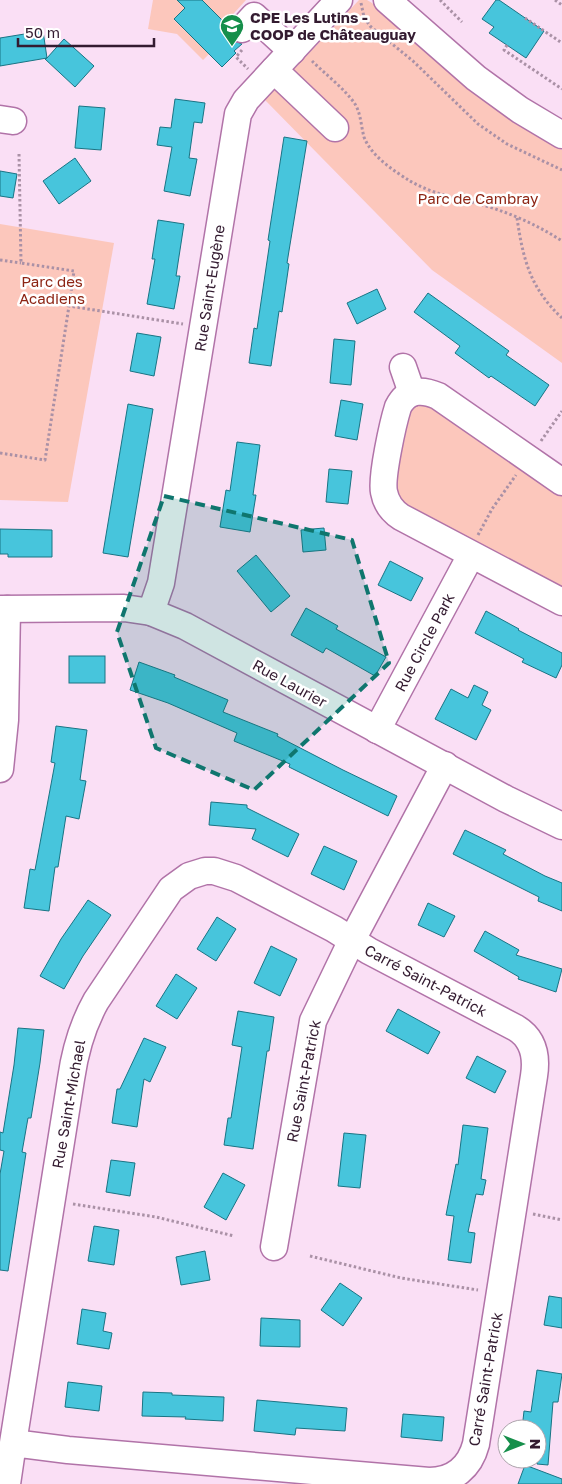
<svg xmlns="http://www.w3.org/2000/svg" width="562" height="1484" viewBox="0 0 562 1484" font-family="'Golos Text',sans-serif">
<rect width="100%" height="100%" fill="#fadff5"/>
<!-- green -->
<g fill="#fcc7bc">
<path d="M153,0h27l5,8 -11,12 35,34 -6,6 -26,-26 -29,-5z"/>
<path d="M202,0h44l-21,23z"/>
<path d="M359,0h8l5,3 77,70 20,16 49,34 44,27v213l-130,-93 -167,-170z"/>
<path d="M0,224l114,19 -46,259 -68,-2z"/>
<path d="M419,404l11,1 132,89v98l-159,-86 -10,-22 12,-65 7,-12z"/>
</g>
<!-- building -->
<g fill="#47c5dc" stroke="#197484">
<path d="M177,0h25l25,25 1,8 4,7 10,4 -8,7 2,2 -14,14 -48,-48 11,-11z"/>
<path d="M496,0h3l45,31 -18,27 -37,-25 5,-6 -12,-8z"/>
<path d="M43,31l4,27 17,-19 30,27 -19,21 -30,-28 2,-1 -47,8v-28z"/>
<path d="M175,99l30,4 -3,20 -8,-1 -5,36 8,1 -7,37 -26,-5 8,-44 -15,-2 3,-18 11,1z"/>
<path d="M79,106l26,2 -4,42 -26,-2z"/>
<path d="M284,137l23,4 -20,122 2,1 -7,48 -3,-1 -8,55 -22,-3 5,-35 3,1 13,-88 -2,-1z"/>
<path d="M75,158l16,23 -32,23 -16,-23z"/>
<path d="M0,171l17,3 -4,24 -13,-2z"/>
<path d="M158,220l26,4 -8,52h4l-6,33 -27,-5 8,-45h-3z"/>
<path d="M377,289l9,20 -29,15 -10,-21z"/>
<path d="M428,293l81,58 -3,4 43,30 -14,21 -44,-30 -2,2 -34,-25 5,-7 -46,-34z"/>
<path d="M137,333l24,4 -7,39 -24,-5z"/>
<path d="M334,339l21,2 -4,44 -21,-2z"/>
<path d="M341,400l22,4 -6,36 -22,-4z"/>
<path d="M128,404l25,5 -25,148 -25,-4z"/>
<path d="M237,442l23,3 -7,50h3l-6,37 -30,-5 6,-37 4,1z"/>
<path d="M329,469l23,2 -4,33 -22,-2z"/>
<path d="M324,528l2,22 -23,2 -2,-22z"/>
<path d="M0,529l52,1v27h-44v-3h-8z"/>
<path d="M256,555l34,41 -19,16 -34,-41z"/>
<path d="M390,561l33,17 -12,23 -33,-16z"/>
<path d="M306,608l32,18 -2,3 50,28 -11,19 -49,-28 -3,5 -32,-18z"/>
<path d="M486,611l33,18 -1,1 44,23v12l-6,13 -34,-16 2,-3 -49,-26z"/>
<rect x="69" y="656" width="36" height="27"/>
<path d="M139,662l36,13 -1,2 54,23 -5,12 55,22 -1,2 66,34 54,26 -9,20 -99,-49 1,-3 -56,-23 3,-8 -69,-30 -38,-13z"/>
<path d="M474,685l14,7 -6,13 9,5 -15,30 -41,-21 16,-30 17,9z"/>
<path d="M56,726l31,4 -7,50 6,1 -7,38 -13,-3 -8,51h-3l-6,44 -25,-3 6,-39 5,1 20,-107 -4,-1z"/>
<path d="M211,802l36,3v3l52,26 -11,23 -36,-18 4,-10 -47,-4z"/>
<path d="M465,830l41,20 -3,4 42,22 17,7v28l-24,-10 1,-4 -86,-43z"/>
<path d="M324,846l33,15 -13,29 -33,-16z"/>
<path d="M88,900l23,15 -28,41 -19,33 -24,-13 21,-37z"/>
<path d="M428,903l27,13 -11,21 -26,-12z"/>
<path d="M217,917l19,12 -20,32 -19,-12z"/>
<path d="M485,931l34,19 -3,5 46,14 -6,23 -38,-13 1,-2 -45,-26z"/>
<path d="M271,946l26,13 -17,37 -26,-13z"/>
<path d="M176,974l21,14 -20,31 -21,-13z"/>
<path d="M398,1009l42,23 -12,22 -42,-23z"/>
<path d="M238,1011l36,6 -5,34h-2l-14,98 -29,-4 4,-27h3l11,-71 -10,-2z"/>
<path d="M18,1028l26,2 -4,33 -9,55h-3l-6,34 4,1 -18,118 -8,-1v-96l4,-23 -4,-1v-18l3,1 11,-68z"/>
<path d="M144,1038l22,9 -16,35 -6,-3 -7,48 -25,-4 5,-34h3z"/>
<path d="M477,1056l29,15 -11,22 -29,-15z"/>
<path d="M463,1125l25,3 -7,51 5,1 -3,15 -7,-1 -8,38 7,1 -4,30 -23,-3 6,-44 -8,-1 10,-51 2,1z"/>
<path d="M344,1133l22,2 -6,53 -22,-2z"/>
<path d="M111,1160l24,3 -5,33 -24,-4z"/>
<path d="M223,1173l22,12 -19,35 -22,-13z"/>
<path d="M94,1226l25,4 -5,35 -26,-4z"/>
<path d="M205,1251l5,29 -29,5 -5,-28z"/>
<path d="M340,1283l22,15 -19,28 -22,-16z"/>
<path d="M549,1296l13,2v30l-18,-3z"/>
<path d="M82,1309l24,4 -3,18 9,2 -3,16 -32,-5z"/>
<path d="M261,1318l39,2v27l-40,-1z"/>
<path d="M537,1370l25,4 -4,28h-5l-5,63 -11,-1v-35h-15l2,-18 7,1z"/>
<path d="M68,1382l34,4 -3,25 -34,-4z"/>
<path d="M143,1392l29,1v2l52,2 -1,24 -38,-2 1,-2 -44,-1z"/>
<path d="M257,1400l90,8 -2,23 -49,-3 -1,7 -41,-4z"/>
<path d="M403,1414l41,3 -2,24 -41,-4z"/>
<path d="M525,1465l37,14v5h-44z"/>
</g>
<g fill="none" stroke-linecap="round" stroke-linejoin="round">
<!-- minor casing -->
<g stroke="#b173a8" stroke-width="29">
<g id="minor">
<path d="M387,0l89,78 44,32 42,25"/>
<path d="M242,29l12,-13 38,35"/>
<path d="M274,70l61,58"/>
<path d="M0,119l13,2"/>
<path d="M403,367l9,26"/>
<path d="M562,482l-124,-86c-16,-7 -31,-7 -40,11 -5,16 -17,70 -14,85 2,11 8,19 17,25l161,85"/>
<path d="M0,609l124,-1 27,4 34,14 321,173 56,27"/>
<path d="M151,612l10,-29 77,-469 8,-14 93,-100"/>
<path d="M377,730l94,-175"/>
<path d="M0,769l5,-49 2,-111"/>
<path d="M274,1247l39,-226 39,-81 93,-175"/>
<path d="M7,1484l6,-41 58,-364c4,-28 11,-53 25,-78l75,-112 18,-13 16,-5h9l22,7 98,51 35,22 147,77c18,11 21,29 18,48l-58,368c-6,23 -22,37 -47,37l-361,-31 -55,-7"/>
</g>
</g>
<!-- path -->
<g stroke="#aa91a6" stroke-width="3" stroke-dasharray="2.5 2.5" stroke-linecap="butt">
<path d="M440,0l22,22"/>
<path d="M555,0l7,5"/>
<path d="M361,3l3,14 6,9 43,35 65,63 29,20 55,26"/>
<path d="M525,18l37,25"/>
<path d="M507,45l-3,5 58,39"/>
<path d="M242,50l-6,7 12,12"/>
<path d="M312,61c12,12 34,29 43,43 6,10 6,22 9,33 7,19 30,34 46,44 24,14 51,18 76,25 27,8 53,20 76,35"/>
<path d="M19,154l2,109 53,8 -5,35"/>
<path d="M517,218c6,41 13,70 45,100"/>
<path d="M0,260l21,3"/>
<path d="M541,441l21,-30"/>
<path d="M0,453l45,7 24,-154 114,18"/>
<path d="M478,535l14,-26 24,-34"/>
<path d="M73,1204l83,13 78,19"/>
<path d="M533,1214l29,6"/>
<path d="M310,1256l91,22 77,12"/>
</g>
<!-- minor -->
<use href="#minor" stroke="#fff" stroke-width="26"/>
</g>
<!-- marked area -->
<path fill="#0f766e" fill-opacity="0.2" stroke="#0f766e" stroke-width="4" stroke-dasharray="10 6" stroke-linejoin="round" d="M164,496l188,44 37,123 -135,127 -98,-42 -39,-116z"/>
<!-- icons -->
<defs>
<g id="school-pin" transform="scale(1.25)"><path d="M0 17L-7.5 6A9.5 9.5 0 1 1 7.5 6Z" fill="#168f4b" stroke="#fff"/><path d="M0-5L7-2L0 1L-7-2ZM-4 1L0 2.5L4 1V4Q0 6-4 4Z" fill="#fff"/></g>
</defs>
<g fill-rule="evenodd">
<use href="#school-pin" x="232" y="26"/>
</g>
<g text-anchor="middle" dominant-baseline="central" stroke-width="5" stroke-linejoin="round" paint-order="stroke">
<!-- poi labels -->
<g font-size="15" font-weight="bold" fill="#331b30" stroke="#fff" text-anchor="start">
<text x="250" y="17">CPE Les Lutins -<tspan x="250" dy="17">COOP de Châteauguay</tspan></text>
</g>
<!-- park labels -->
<g font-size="15" fill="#8d2514" stroke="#fff">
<text x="478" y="198">Parc de Cambray</text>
<text x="52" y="281">Parc des<tspan x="52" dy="17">Acadiens</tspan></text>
</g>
<!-- street labels -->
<g font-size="15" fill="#331b30" stroke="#fff">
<text transform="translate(209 288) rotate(-81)">Rue Saint-Eugène</text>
<text transform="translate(424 642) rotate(-62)">Rue Circle Park</text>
<text transform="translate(290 683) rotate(29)">Rue Laurier</text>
<text transform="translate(426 980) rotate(28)">Carré Saint-Patrick</text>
<text transform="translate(303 1081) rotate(-79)">Rue Saint-Patrick</text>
<text transform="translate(68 1104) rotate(-80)">Rue Saint-Michael</text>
<text transform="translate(485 1379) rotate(-80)">Carré Saint-Patrick</text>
</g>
</g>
<!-- north arrow -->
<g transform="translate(522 1444) rotate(90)"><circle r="24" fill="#ffffff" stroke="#ada4ac"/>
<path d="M0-4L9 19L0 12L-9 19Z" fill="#168f4b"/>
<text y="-8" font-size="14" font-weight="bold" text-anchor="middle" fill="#331b30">N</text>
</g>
<!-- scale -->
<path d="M18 38v8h136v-8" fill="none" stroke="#331b30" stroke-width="2.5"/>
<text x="25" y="38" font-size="15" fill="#331b30" stroke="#ffffff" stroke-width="4" paint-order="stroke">50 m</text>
</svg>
